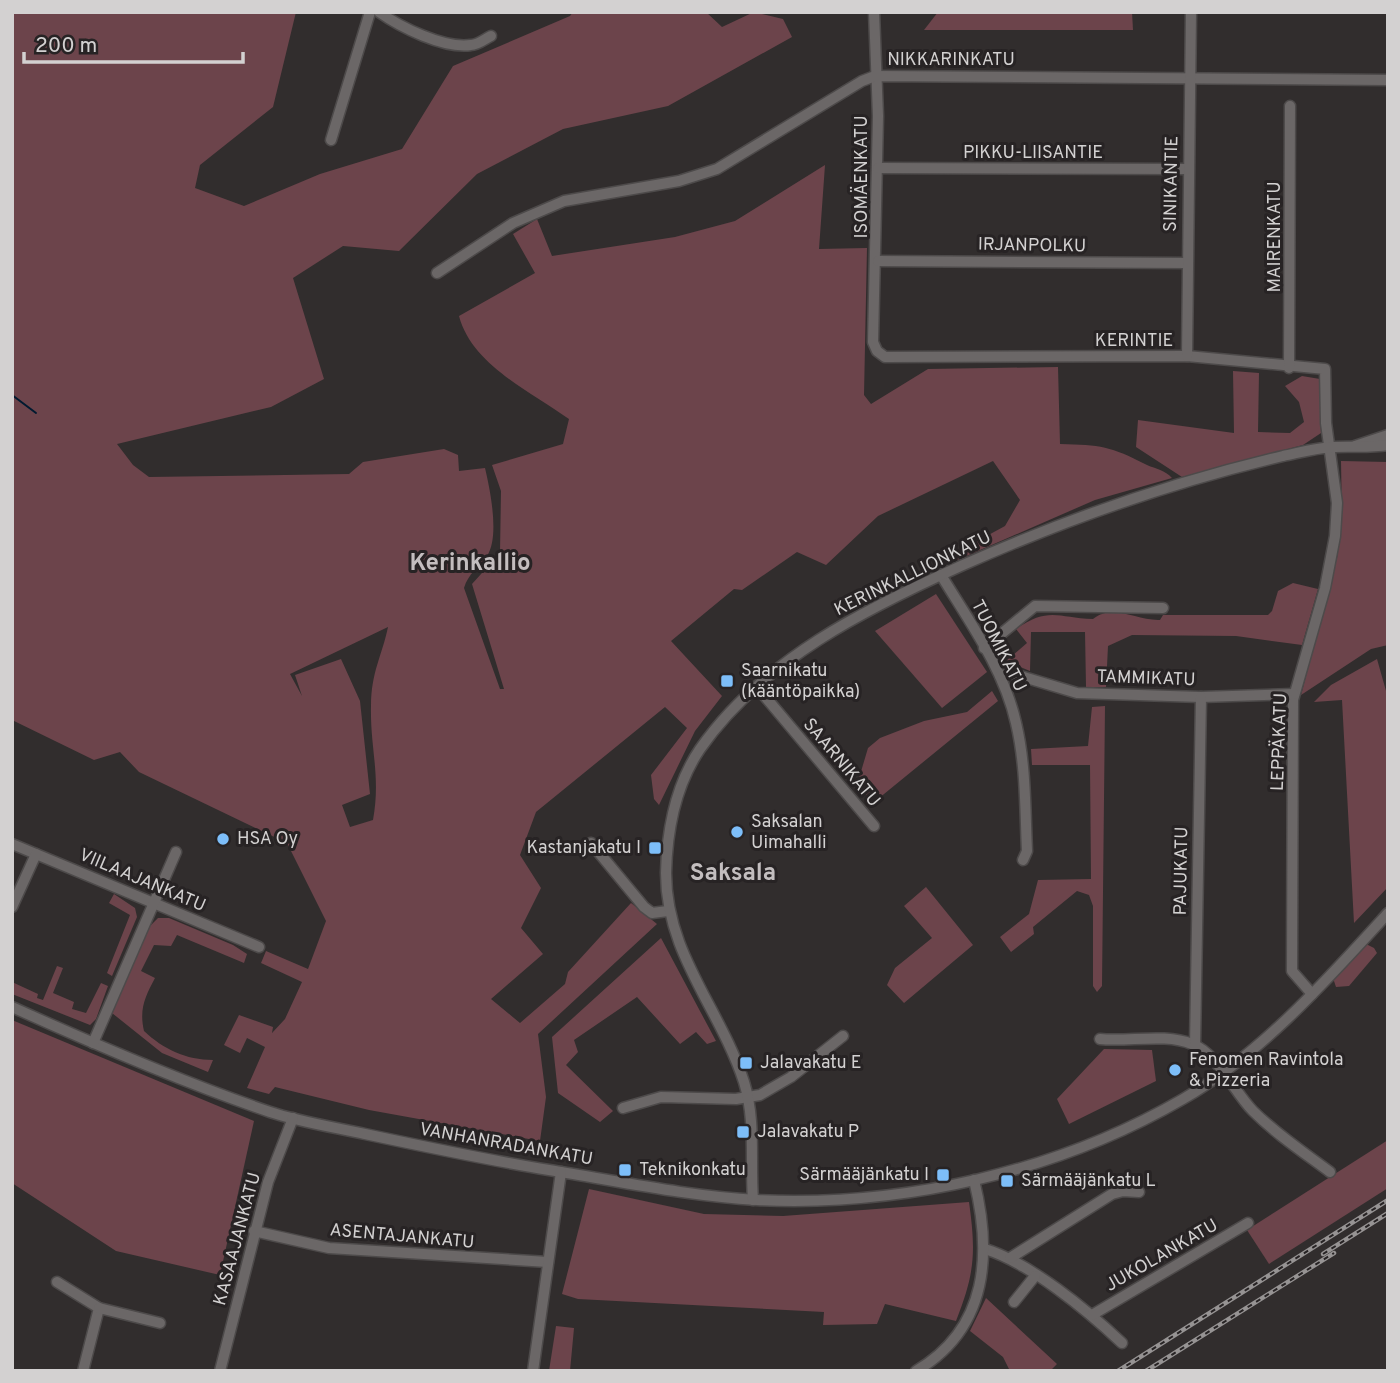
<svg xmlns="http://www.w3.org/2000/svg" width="1400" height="1383" viewBox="0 0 1400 1383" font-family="Overpass,sans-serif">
<rect width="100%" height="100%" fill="#312d2d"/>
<!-- green -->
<g fill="#6c444b" fill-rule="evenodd">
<path d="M12,12h284l-23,95 -73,58 -5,23 49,18 76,-32 82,-25 51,-83 117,-50 3,-4h133l16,15 32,-15 29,7 9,18 -124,69 -105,23 -86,45 -78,77 -56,-5 -50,32 31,101 -53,28 -154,37 16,21 16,12 200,-3 14,-12 81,-13 14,6 1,16 26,-3c5,21 15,69 2,88 -8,11 -19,18 -23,32l36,101h4l-32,-105 28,-31 1,-62 -9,-26 71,-21 6,-25c-39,-28 -97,-54 -110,-103l76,-43 -22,-39 24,-15 15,37 123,-19 60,-16 90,-56 -6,84 48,-1 -3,147 7,9 57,-35 130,-2 2,77c41,1 50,2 87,21 9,4 18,5 25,13l-77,22 -147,64 -2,-6 59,-32 15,-26 -27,-39 -115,55 -52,49 -29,-13 -55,38 -8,-1 -63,52 51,55 -27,35 -36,74 -5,-6 -3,-24 36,-47 -22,-21 -129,105 -16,43 21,33 -20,40 22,26 -52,45 29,24 45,-39 3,-12 63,-69 26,21 -119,110 8,63 -6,44 -171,-31 -94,-23 -6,7 -22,-6 18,-41 -18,-9 -7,15 -16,-8 15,-30 34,12 -1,6 13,-14 17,-37 -41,-19 5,-12 42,18 18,-48 -39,-78 -148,-71 -19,-20 -26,8 -82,-40zM388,627c-6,29 -17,45 -17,79 -1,42 10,70 2,114l-23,7 -8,-22 28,-11 -10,-93 -19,-42 -46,16 7,21 -12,-22z"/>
<path d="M938,12h194l1,18h-209z"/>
<path d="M1233,371l26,2 -1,59 32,1 14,-11 -5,-20 -14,-16 17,-10 18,3 1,54 -18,12 -121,32 -46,-30 2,-27 96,13z"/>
<path d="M1341,461l47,1v183l-17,4 -70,46 36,-137 5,-38z"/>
<path d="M1293,583l25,6 -16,56 -66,-9 -104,-1 -24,11 -2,41h-20l-1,-55h-54l-1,39 -24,-10 21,-18 -11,-14c33,-23 42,-11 77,-10 21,-16 43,2 67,1l3,-5h105l4,-4 6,-20z"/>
<path d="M936,594l51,78 -45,36 -67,-77z"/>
<path d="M1377,659l11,39v189l-34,36 -12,-223 -28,2 17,-17z"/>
<path d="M992,691l6,10 -125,102 -16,-18 11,-37 12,-10 44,-17 43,-9z"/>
<path d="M1105,706l-3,280 -5,6 -4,-6v-80l-4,-11 -12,-4 -44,36 1,7 -23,18 -11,-15 29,-23 9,-34 53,-1 -1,-114h-58l-1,-16 57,-3 4,-39z"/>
<path d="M926,887l47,58 -69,58 -17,-18 8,-17 37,-30 -28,-32z"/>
<path d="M114,894l21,14 2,9 -25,59 -5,-3 23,-58 -21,-12z"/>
<path d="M158,918h11l64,27 14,9 -3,9 -67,-28 -6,11 -17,-1 -13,26 14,7c-10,19 -16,31 -11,53 19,18 42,29 69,29l-5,12 -46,-19 -50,-40 37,-86z"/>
<path d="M661,938l55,103 -9,3 -11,-12 -16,12 -43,-47 -63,43 4,12 -12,13 47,46 -13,11 -42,-29 -6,-56z"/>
<path d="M1366,944l8,4 3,5 -28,33 -13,1 -3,-9z"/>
<path d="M57,966l6,2 -10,25 21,9 -2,7 14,4 15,-30 7,3 -12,33 -6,6 -78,-31v-12l26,12 -1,4 6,2z"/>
<path d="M12,1020l242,101 -34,154 -104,-24 -104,-68z"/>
<path d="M1104,1049l48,1 4,31 -87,43 -12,-25z"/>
<path d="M1388,1140v48l-119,76 -22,-34z"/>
<path d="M589,1189l115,25 79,2 186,-14c7,50 6,71 -13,119l-71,-17 -8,20 -54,1 1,-13 -246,-13 -16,-5z"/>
<path d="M986,1298l71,66 -7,7h-40l-7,-14 -33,-26z"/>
<path d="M556,1326l18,2 -4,43h-21z"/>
</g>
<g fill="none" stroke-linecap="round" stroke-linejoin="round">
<!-- stream -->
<path stroke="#011a30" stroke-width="2" d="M12,395l24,18"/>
<!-- minor casing -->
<g stroke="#4d4a4a" stroke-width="13">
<g id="minor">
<path d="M379,12c21,15 65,37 92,33 7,0 14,-6 20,-9"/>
<path d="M874,12l4,104 -5,226 4,9 8,6 302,-1 138,13 1,54 11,80 -2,33 -10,52 -32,112 -1,271 20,23"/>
<path d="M331,140l39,-128"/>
<path d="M878,168l310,1"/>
<path d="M878,261l309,2"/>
<path d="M437,273l76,-50 51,-22 115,-20 38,-12 145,-88 13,-5 513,4"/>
<path d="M1187,356l4,-344"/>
<path d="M1289,368l1,-262"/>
<path d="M1355,446l33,-11"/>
<path d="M941,575c28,46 63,94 75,148 10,42 9,86 11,128l-4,9"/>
<path d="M984,648l51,-42 128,2"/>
<path d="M1000,676l10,-3 67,20 124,4 93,-3"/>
<path d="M757,687l117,139"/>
<path d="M591,843l53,64 8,6 16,-2"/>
<path d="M12,844l247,103"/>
<path d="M12,907l24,-53"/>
<path d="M12,1007c84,38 170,75 258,105 30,10 63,15 95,22 61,13 122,26 184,36 69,11 138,26 208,30 145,7 300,-28 426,-101 79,-46 143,-118 205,-186"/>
<path d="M1100,1039c29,3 65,-6 92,5 26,10 42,48 61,67 23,23 50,41 77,61"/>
<path d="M93,1043l83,-191"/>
<path d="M1195,1045l6,-348"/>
<path d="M623,1108l38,-11 75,2 24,-4 31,-18 52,-41"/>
<path d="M753,1200c-3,-40 3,-79 -9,-118 -24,-74 -78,-128 -78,-209 1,-43 9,-87 34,-124 62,-89 167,-141 263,-184 104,-46 209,-83 320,-109 15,-3 33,-8 49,-9 19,-1 37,1 56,-2"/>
<path d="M254,1231l75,17 219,14"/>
<path d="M985,1249c45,14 102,61 137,94"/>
<path d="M1010,1258l102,-64 11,-3 16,1"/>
<path d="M57,1282l42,26 -16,63"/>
<path d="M1014,1302l21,-26"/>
<path d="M99,1308l61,15"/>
<path d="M1092,1315l156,-92"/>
<path d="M220,1371l48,-189 25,-64"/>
<path d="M533,1371l28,-199"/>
<path d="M916,1371c73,-43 76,-118 58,-191"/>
</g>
</g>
<!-- minor -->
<use href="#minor" stroke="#6b6767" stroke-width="10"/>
<!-- rail casing -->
<g stroke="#969393" stroke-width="4.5">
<g id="rail">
<path d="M1323,1254l65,-41"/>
<path d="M1118,1371l270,-171"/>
<path d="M1146,1371l188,-118"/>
</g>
</g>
<!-- rail -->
<use href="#rail" stroke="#272324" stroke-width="2" stroke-dasharray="5" stroke-linecap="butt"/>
</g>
<!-- markers -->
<g fill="#7dbef9" stroke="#272324" stroke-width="2.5">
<rect x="720" y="674" width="14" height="14" rx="3.5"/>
<circle cx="737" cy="832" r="7"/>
<circle cx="223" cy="839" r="7"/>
<rect x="648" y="841" width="14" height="14" rx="3.5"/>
<rect x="739" y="1056" width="14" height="14" rx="3.5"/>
<circle cx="1175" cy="1070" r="7"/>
<rect x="736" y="1125" width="14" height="14" rx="3.5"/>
<rect x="618" y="1163" width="14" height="14" rx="3.5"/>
<rect x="936" y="1168" width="14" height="14" rx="3.5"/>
<rect x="1000" y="1174" width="14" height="14" rx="3.5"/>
</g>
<g text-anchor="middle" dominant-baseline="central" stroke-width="6" stroke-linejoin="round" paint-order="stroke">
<!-- street labels -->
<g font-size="18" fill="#d3d1d1" stroke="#272324">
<text x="951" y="60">NIKKARINKATU</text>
<text x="1033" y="153">PIKKU-LIISANTIE</text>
<text transform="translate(862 177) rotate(-90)">ISOMÄENKATU</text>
<text transform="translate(1172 184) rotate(-89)">SINIKANTIE</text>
<text transform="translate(1275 237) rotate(-90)">MAIRENKATU</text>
<text transform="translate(1032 246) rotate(1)">IRJANPOLKU</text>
<text x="1134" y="341">KERINTIE</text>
<text transform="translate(913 574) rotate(-26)">KERINKALLIONKATU</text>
<text transform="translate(998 646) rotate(63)">TUOMIKATU</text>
<text transform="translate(1146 679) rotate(2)">TAMMIKATU</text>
<text transform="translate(1280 742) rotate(-88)">LEPPÄKATU</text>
<text transform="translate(841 763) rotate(50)">SAARNIKATU</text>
<text transform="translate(1182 871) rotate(-89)">PAJUKATU</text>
<text transform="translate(142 881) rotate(23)">VIILAAJANKATU</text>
<text transform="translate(506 1145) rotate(10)">VANHANRADANKATU</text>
<text transform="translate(402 1237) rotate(5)">ASENTAJANKATU</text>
<text transform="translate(238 1239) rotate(-75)">KASAAJANKATU</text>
<text transform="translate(1162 1256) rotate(-30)">JUKOLANKATU</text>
</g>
<!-- poi labels -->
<g font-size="18" fill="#d3d1d1" stroke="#272324" text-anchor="start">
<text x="741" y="671">Saarnikatu<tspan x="741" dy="21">(kääntöpaikka)</tspan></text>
<text x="751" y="822">Saksalan<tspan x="751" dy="21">Uimahalli</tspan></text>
<text x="237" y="839">HSA Oy</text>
<text x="641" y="848" text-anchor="end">Kastanjakatu I</text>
<text x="1189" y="1060">Fenomen Ravintola<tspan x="1189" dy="21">&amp; Pizzeria</tspan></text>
<text x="760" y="1063">Jalavakatu E</text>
<text x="757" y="1132">Jalavakatu P</text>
<text x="639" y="1170">Teknikonkatu</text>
<text x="929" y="1175" text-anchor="end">Särmääjänkatu I</text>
<text x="1021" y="1181">Särmääjänkatu L</text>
</g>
<!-- district labels -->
<g font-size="24" font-weight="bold" fill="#c3bebf" stroke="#272324">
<text x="470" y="564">Kerinkallio</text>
<text x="733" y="874">Saksala</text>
</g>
</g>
<!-- border -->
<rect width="1400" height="1383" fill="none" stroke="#d3d1d1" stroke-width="28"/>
<!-- scale -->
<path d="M24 52v10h219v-10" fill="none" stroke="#d3d1d1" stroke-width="3.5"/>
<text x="35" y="52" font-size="21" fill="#d3d1d1" stroke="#272324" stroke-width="5" paint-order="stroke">200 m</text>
</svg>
